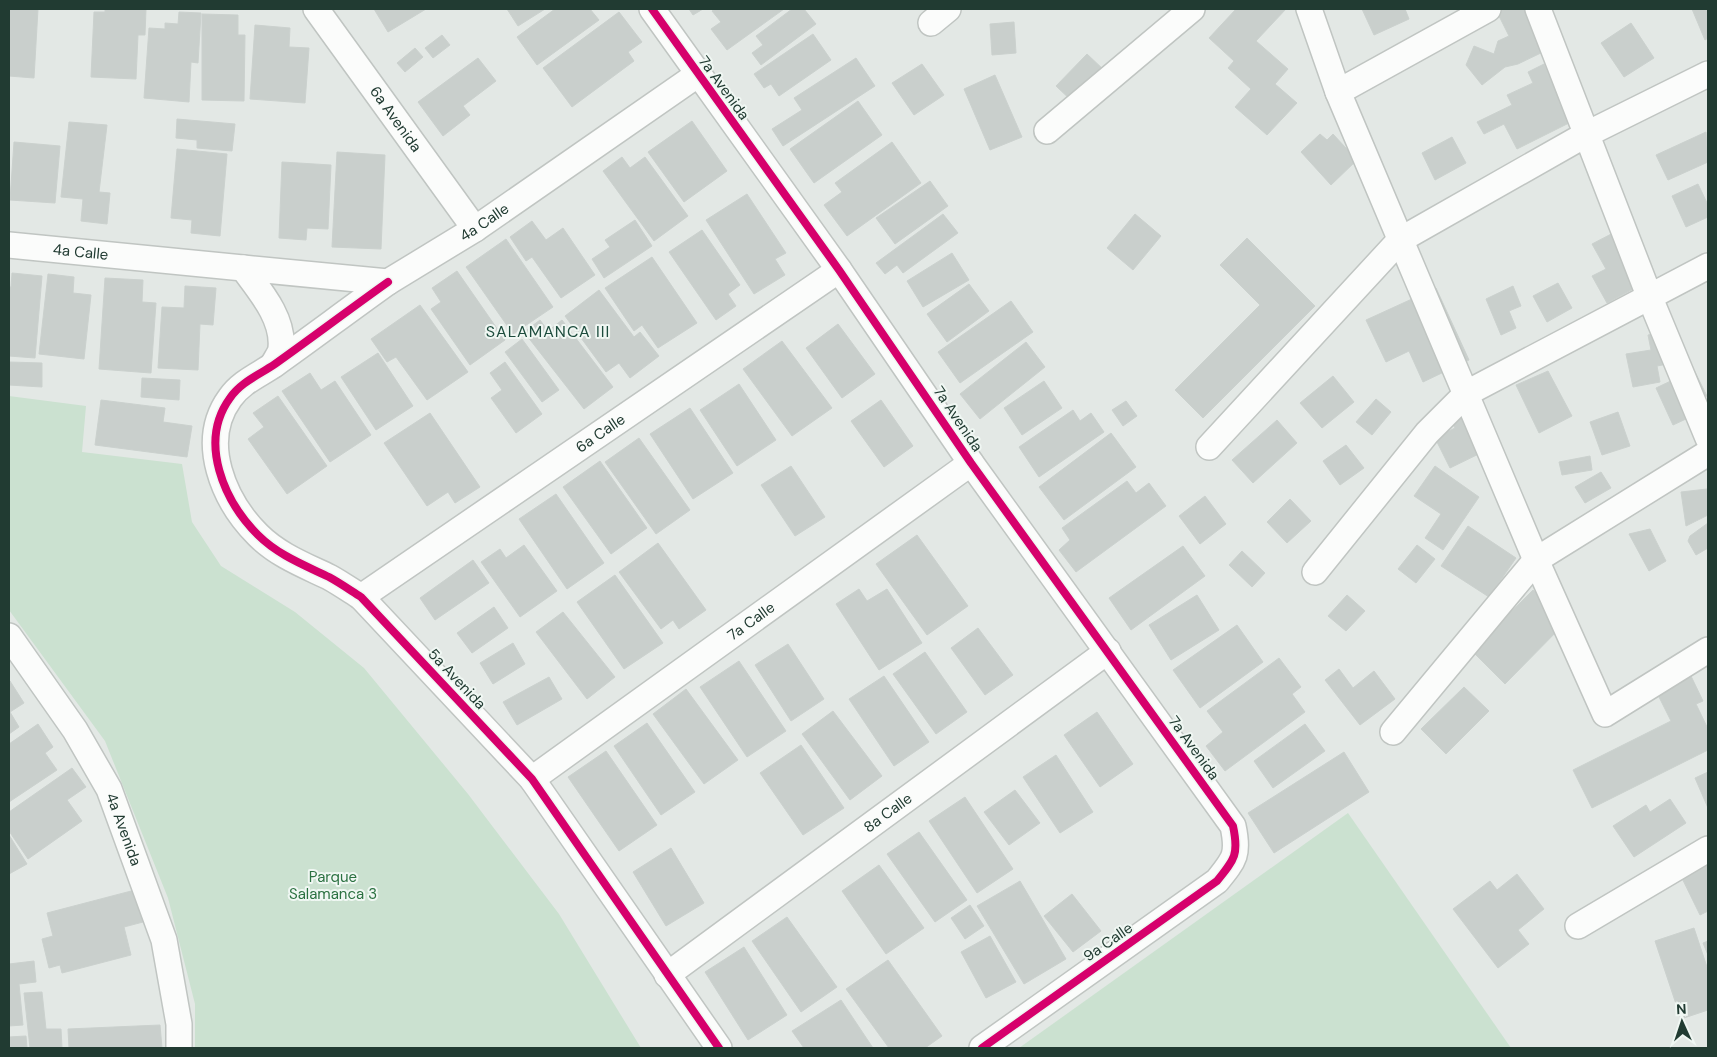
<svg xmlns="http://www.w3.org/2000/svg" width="1717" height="1057" viewBox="0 0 1717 1057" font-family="'DM Sans',sans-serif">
<rect width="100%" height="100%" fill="#e3e8e5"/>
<!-- green -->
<g fill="#cbe1d0">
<path d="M9,396l77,10 -4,46 100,12 10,58 29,44 74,46 69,56 104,126 91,120 82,134h-446v-44l-27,-106 -63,-157 -96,-131z"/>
<path d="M1348,813l163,235h-492z"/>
</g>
<!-- building -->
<g fill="#c9cfcc" stroke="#cbd1ce">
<path d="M9,9h29l-4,69 -25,-2z"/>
<path d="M105,9h41l-1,26h-7l-2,44 -45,-2 3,-65h11z"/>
<path d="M374,9h52l-38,23z"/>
<path d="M507,9h38l-27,17z"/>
<path d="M555,9h35l9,11 -62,45 -20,-28z"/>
<path d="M689,9h14l-10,6z"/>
<path d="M715,9h69l-57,41 -16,-21 10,-7 -9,-11z"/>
<path d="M792,9h12l12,15 -55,41 -9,-12 11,-8 -7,-9z"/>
<path d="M1236,9h50l-30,32 32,28 -13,15 22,19 -30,32 -32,-28 16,-18 -23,-21 6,-7 -25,-23z"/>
<path d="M1362,9h43l4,10 -35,16z"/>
<path d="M1525,9l20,42 -27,13 -13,3 -23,18 -16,-20 8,-19 20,8 4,-13 11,-5 -13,-26z"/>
<path d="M1692,9h16v29l-3,2z"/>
<path d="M179,12l22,1 -3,50 -7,-1 -2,40 -45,-4 5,-70 16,1v-6l13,1z"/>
<path d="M619,12l23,30 -14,10 6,9 -62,46 -29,-39z"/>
<path d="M202,14l36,1v20h7l-1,66 -42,-1z"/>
<path d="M1014,22l2,31 -24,2 -2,-31z"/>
<path d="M1631,23l23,35 -30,19 -23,-34z"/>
<path d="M255,25l35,3 -1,19 20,1 -4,55 -55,-4z"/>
<path d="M813,34l18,26 -52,36 -8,-12 -7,4 -10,-14z"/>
<path d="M442,35l8,10 -17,13 -8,-10z"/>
<path d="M415,48l8,9 -18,15 -8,-9z"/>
<path d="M1087,54l18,17 -31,32 -18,-17z"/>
<path d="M478,58l18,23 -33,25 7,9 -27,21 -25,-34z"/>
<path d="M856,58l19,28 -92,60 -11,-17 30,-19 -8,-12z"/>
<path d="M922,64l22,31 -30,20 -22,-32z"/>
<path d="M1544,64l27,58 -54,27 -13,-25 -20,10 -7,-12 35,-17 -5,-10 26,-12 -5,-11z"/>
<path d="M995,75l27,62 -32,13 -26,-61z"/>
<path d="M858,101l24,34 -68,48 -24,-34z"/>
<path d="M177,119l58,5 -3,27 -35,-3v-8l-21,-2z"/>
<path d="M692,121l35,50 -43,31 -36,-50z"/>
<path d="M69,122l38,3 -8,67 11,1 -3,31 -26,-3 2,-22 -22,-2z"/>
<path d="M1706,132l2,30 -40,18 -12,-25z"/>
<path d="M1320,134l7,6 6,-6 24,26 -26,25 -30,-33z"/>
<path d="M1452,137l14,26 -31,17 -13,-27z"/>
<path d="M14,142l46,4 -5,57 -45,-3z"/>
<path d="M892,142l29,41 -74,53 -23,-31 18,-13 -7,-9z"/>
<path d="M177,149l50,5 -7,82 -29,-3 1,-13 -21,-2z"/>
<path d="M337,152l48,3 -4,94 -49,-2z"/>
<path d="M622,157l8,11 15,-11 43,59 -34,25 -51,-70z"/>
<path d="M282,162l49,3 -3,64 -21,-1 -1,12 -27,-2z"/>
<path d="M930,181l18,25 -53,38 -19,-26z"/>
<path d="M1698,184l10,21v12l-22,10 -14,-31z"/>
<path d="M747,194l39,59 -11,6 10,16 -31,19 -48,-74z"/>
<path d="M943,214l15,19 -55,40 -6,-8 -12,9 -9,-11z"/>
<path d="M1135,214l26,22 -28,34 -26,-22z"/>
<path d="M635,220l17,26 -48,32 -12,-19 18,-12 -5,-7z"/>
<path d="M532,221l14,19 17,-12 32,47 -34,23 -29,-41 -6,4 -16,-24z"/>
<path d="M702,230l38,55 -12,9 8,12 -20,14 -47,-68z"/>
<path d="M1617,231l29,51 -39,21 -15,-27 14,-7 -14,-25z"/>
<path d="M1247,238l68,68 -112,112 -28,-28 85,-85 -40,-40z"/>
<path d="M506,239l47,68 -40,27 -47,-67z"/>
<path d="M952,253l17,27 -46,27 -16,-26z"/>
<path d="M652,257l45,66 -39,25 -16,-23 -8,6 -29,-43z"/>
<path d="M457,271l48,69 -35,25 -39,-56 10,-7 -9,-14z"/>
<path d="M12,273l30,3 -7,82 -26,-2v-69h2z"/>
<path d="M48,274l26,3 -1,16 18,2 -7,64 -45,-5z"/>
<path d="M105,278l38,2 -1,22 14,1 -5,70 -52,-4z"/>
<path d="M1558,283l14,25 -25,14 -14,-26z"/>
<path d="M969,284l20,27 -42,31 -20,-28z"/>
<path d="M185,286l31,2 -3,37 -13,-1 -2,46 -40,-2 4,-61 22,1z"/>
<path d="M1513,286l8,20 -12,5 7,17 -15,7 -15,-36z"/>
<path d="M1436,288l33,72 -46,22 -14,-31 -23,11 -20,-42z"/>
<path d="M599,290l35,47 6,-5 19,24 -29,22 -11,-15 -13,9 -41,-56z"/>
<path d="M1011,301l22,31 -73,51 -22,-31z"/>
<path d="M420,305l48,67 -41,28 -31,-43 -9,5 -16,-23z"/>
<path d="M540,320l8,11 14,-11 51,67 -29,22 -60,-77z"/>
<path d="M838,324l37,50 -33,24 -36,-50z"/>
<path d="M1676,330l-3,33 -16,3 3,16 -27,5 -7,-33 25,-4 -3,-15z"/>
<path d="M522,339l37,51 -17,12 -37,-50z"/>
<path d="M782,341l50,67 -40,28 -49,-67z"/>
<path d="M1026,342l19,25 -65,52 -20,-25z"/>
<path d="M378,353l35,53 -37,24 -35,-53z"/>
<path d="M9,362l33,1v24l-33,-2z"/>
<path d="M505,362l37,52 -26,19 -25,-35 11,-8 -12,-17z"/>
<path d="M1694,370l13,26 -12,5 6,11 -28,13 -17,-37z"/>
<path d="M1548,371l24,45 -33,17 -23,-48z"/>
<path d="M310,373l11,17 14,-9 36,54 -41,27 -48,-71z"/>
<path d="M1333,376l21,26 -32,26 -22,-25z"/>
<path d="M142,378l38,2 -1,20 -38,-3z"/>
<path d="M1044,381l18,27 -40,27 -18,-27z"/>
<path d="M739,384l37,56 -39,26 -37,-56z"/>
<path d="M278,396l49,70 -40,28 -39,-55 16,-12 -11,-14z"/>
<path d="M1467,396l26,51 -43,21 -15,-30 20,-10 -11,-20z"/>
<path d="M1376,399l15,13 -19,23 -16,-13z"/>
<path d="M101,400l64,8 -2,14 29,4 -5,31 -92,-12z"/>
<path d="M881,400l32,46 -29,21 -33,-46z"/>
<path d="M1126,401l11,15 -14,10 -11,-16z"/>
<path d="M690,408l43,65 -40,26 -43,-65z"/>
<path d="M1073,410l7,11 11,-8 13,19 -65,45 -20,-30z"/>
<path d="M1618,412l12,34 -28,9 -12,-33z"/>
<path d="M430,413l50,74 -25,16 -7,-11 -21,14 -43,-63z"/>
<path d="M1277,420l20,23 -44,40 -21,-23z"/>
<path d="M1111,433l25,34 -72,53 -25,-33z"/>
<path d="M639,438l51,72 -34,24 -51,-72z"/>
<path d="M1346,445l18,23 -24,17 -17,-24z"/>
<path d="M1590,456l2,14 -30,5 -3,-13z"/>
<path d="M600,461l47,67 -36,26 -48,-67z"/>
<path d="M791,466l34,51 -30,19 -34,-51z"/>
<path d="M1435,466l44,31 -36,53 -18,-12 16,-24 -27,-18z"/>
<path d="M1601,472l10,16 -26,15 -10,-16z"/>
<path d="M1127,481l9,12 13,-10 17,23 -90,66 -17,-22 11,-10 -8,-12z"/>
<path d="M1707,489l1,26 -22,11 -5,-34z"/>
<path d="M556,494l48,69 -37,26 -48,-70z"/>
<path d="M1205,496l21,28 -26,20 -21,-28z"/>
<path d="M1290,499l21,22 -24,22 -20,-21z"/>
<path d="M1708,523v25l-12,7 -8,-14 2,-5z"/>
<path d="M1468,526l48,32 -27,39 -48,-31z"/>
<path d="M1650,529l16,32 -17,10 -20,-37z"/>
<path d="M917,535l51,71 -41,29 -51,-71z"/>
<path d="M658,543l48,67 -27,19 -6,-9 -12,9 -42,-57z"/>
<path d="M524,545l33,46 -37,26 -39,-55 19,-13 6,9z"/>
<path d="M1417,545l18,14 -19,24 -18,-14z"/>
<path d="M1183,546l22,30 -74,54 -22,-32z"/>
<path d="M1242,551l23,22 -13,14 -23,-22z"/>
<path d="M473,560l16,23 -54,37 -15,-22z"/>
<path d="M615,575l48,68 -39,26 -47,-67z"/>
<path d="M859,589l8,12 20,-12 35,54 -43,27 -43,-66z"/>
<path d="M1533,590l33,32 -61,62 -33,-33z"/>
<path d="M1197,595l22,35 -48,30 -22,-35z"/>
<path d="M1347,595l18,16 -19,20 -18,-15z"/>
<path d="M494,607l14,21 -36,25 -15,-20z"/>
<path d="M563,612l52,65 -28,22 -51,-67z"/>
<path d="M1237,625l26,37 -63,46 -27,-38z"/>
<path d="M978,628l35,47 -28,20 -34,-47z"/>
<path d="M513,643l12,21 -32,20 -13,-21z"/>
<path d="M788,644l36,55 -33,22 -36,-56z"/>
<path d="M925,652l42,60 -31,22 -43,-60z"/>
<path d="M1279,658l22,29 -9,7 13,18 -80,59 -19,-25 17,-14 -16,-21z"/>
<path d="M739,661l47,70 -39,26 -47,-70z"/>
<path d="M1339,669l14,19 21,-17 21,28 -35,26 -35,-45z"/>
<path d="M1690,674l13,27 -7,3 12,25v21l-116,58 -19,-38 98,-49 -15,-30z"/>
<path d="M884,676l45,66 -35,24 -45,-67z"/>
<path d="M549,677l13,22 -45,26 -14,-23z"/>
<path d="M10,681l14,22 -14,9 9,15 -10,7z"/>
<path d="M1464,687l25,24 -43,43 -25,-25z"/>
<path d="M686,689l52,71 -34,24 -51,-70z"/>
<path d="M833,711l49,65 -32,24 -48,-66z"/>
<path d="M1097,712l36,52 -33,23 -36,-52z"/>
<path d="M647,723l48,69 -34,23 -47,-69z"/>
<path d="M38,724l15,23 -8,6 12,17 -48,32v-58z"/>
<path d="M1305,724l20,27 -52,37 -19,-27z"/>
<path d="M801,745l43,63 -41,27 -43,-62z"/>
<path d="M606,751l51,74 -38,26 -51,-74z"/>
<path d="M1344,752l25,40 -95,61 -26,-40z"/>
<path d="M1056,755l37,57 -33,21 -37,-56z"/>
<path d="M72,768l14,19 -19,13 15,21 -54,38 -19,-28v-19z"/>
<path d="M1708,772v36l-13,-30z"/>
<path d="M1015,790l25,33 -31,22 -25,-33z"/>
<path d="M965,797l48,72 -36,24 -48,-72z"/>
<path d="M1670,799l16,24 -52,34 -21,-31 33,-21 4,7z"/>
<path d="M919,832l48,68 -32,22 -48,-68z"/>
<path d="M9,835l18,29 -18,10z"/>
<path d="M671,848l33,55 -38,23 -33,-54z"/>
<path d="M1708,856v55l-8,4 -22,-45z"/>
<path d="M879,865l45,63 -38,26 -44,-63z"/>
<path d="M1517,874l27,35 -26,21 11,14 -31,24 -45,-59 37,-28 7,9z"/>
<path d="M1020,881l46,78 -42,25 -47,-78z"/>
<path d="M135,890l8,32 -19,5 7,28 -69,18 -2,-8 -11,3 -7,-29 11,-3 -6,-23z"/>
<path d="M1072,894l29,37 -28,21 -29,-36z"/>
<path d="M970,905l14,21 -19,13 -14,-21z"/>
<path d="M787,917l50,70 -36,25 -49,-71z"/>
<path d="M1694,928l14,42v40l-27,9 -26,-78z"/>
<path d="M990,936l26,46 -30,16 -25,-46z"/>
<path d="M1708,941v14l-5,-12z"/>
<path d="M744,947l43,68 -39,25 -43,-68z"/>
<path d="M888,960l54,76 -17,12h-36l-43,-59z"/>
<path d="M34,961l2,21 -17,2 4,41 -14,1v-62z"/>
<path d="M42,992l4,37h15l1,19h-32l-6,-55z"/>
<path d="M841,1000l32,48h-69l-12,-17z"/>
<path d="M160,1025l2,23h-93l-1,-19z"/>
<path d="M26,1036l1,12h-18v-11z"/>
</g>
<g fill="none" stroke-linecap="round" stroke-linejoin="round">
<!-- minor casing -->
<g stroke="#c0c5c2" stroke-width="28">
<g id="minor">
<path id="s1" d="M316,9l159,220"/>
<path d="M652,9l187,261 132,193 262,363c6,28 2,33 -16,55l-235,167"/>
<path d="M1309,9l29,83 198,468 69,154 103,-64"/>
<path d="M1538,9l112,289 58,140"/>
<path d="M931,23l17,-14"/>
<path d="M1338,92l150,-83"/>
<path d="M1047,131l145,-122"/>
<path id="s2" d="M9,245l234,23c16,22 41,50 38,80 0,5 -6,12 -8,17"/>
<path id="s3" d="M243,268l145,14 87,-53 222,-154"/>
<path d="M388,282c-38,27 -75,55 -113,82 -16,11 -34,18 -45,34 -32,44 -6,103 28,137 20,20 46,30 71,42 11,6 21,13 32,20l171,182 187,269"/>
<path d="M1209,447l191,-207 185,-105 123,-61"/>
<path d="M1315,572l112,-139 40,-40 241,-127"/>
<path id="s4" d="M361,597l478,-327"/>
<path id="s5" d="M9,636l66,94 34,59 55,151 15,84v24"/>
<path d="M1393,732l143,-172 172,-107"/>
<path id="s6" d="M532,779l439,-316"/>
<path d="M1578,926l130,-77"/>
<path id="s7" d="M667,975l441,-324"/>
</g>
</g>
<!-- minor -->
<use href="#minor" stroke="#fbfcfb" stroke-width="25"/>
<!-- cycleway casing -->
<g stroke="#f0f7f3" stroke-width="11">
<g id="cycleway">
<path d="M652,9l187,261 132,193 262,363c6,28 2,33 -16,55l-235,167"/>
<path d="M388,282c-38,27 -75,55 -113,82 -16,11 -34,18 -45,34 -32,44 -6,103 28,137 20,20 46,30 71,42 11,6 21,13 32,20l171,182 187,269"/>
</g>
</g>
<!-- cycleway -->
<use href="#cycleway" stroke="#d6006c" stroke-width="8"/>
</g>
<g text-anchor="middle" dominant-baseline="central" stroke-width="4" stroke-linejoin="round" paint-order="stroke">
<!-- street labels -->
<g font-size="15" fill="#213b32" stroke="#f0f7f3">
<text transform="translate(724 88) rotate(54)">7a Avenida</text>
<text stroke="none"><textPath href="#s1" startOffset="136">6a Avenida</textPath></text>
<text stroke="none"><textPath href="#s3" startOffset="259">4a Calle</textPath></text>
<text stroke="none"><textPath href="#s2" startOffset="72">4a Calle</textPath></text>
<text transform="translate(958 419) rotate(56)">7a Avenida</text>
<text stroke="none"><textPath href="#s4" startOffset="290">6a Calle</textPath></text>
<text stroke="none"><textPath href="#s6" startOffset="270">7a Calle</textPath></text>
<text transform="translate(457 679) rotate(47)">5a Avenida</text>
<text transform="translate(1194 748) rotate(54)">7a Avenida</text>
<text stroke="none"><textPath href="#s7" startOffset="274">8a Calle</textPath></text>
<text stroke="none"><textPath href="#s5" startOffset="226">4a Avenida</textPath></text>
<text transform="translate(1108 942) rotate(-35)">9a Calle</text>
</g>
<!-- park labels -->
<g font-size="15" fill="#2b7141" stroke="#f0f7f3">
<text x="333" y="877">Parque<tspan x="333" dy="17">Salamanca 3</tspan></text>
</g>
<!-- neighbourhood labels -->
<g font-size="16" letter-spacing="1" fill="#1d4c3d" stroke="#f0f7f3">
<text x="548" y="331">SALAMANCA III</text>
</g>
</g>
<!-- border -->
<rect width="1717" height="1057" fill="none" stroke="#213b32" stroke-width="20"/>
<!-- north arrow -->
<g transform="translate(1682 1022) rotate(357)" stroke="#f0f7f3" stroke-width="4" paint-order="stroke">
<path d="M0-4L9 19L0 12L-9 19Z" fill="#213b32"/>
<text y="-8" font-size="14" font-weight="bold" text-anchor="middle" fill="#213b32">N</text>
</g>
</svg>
